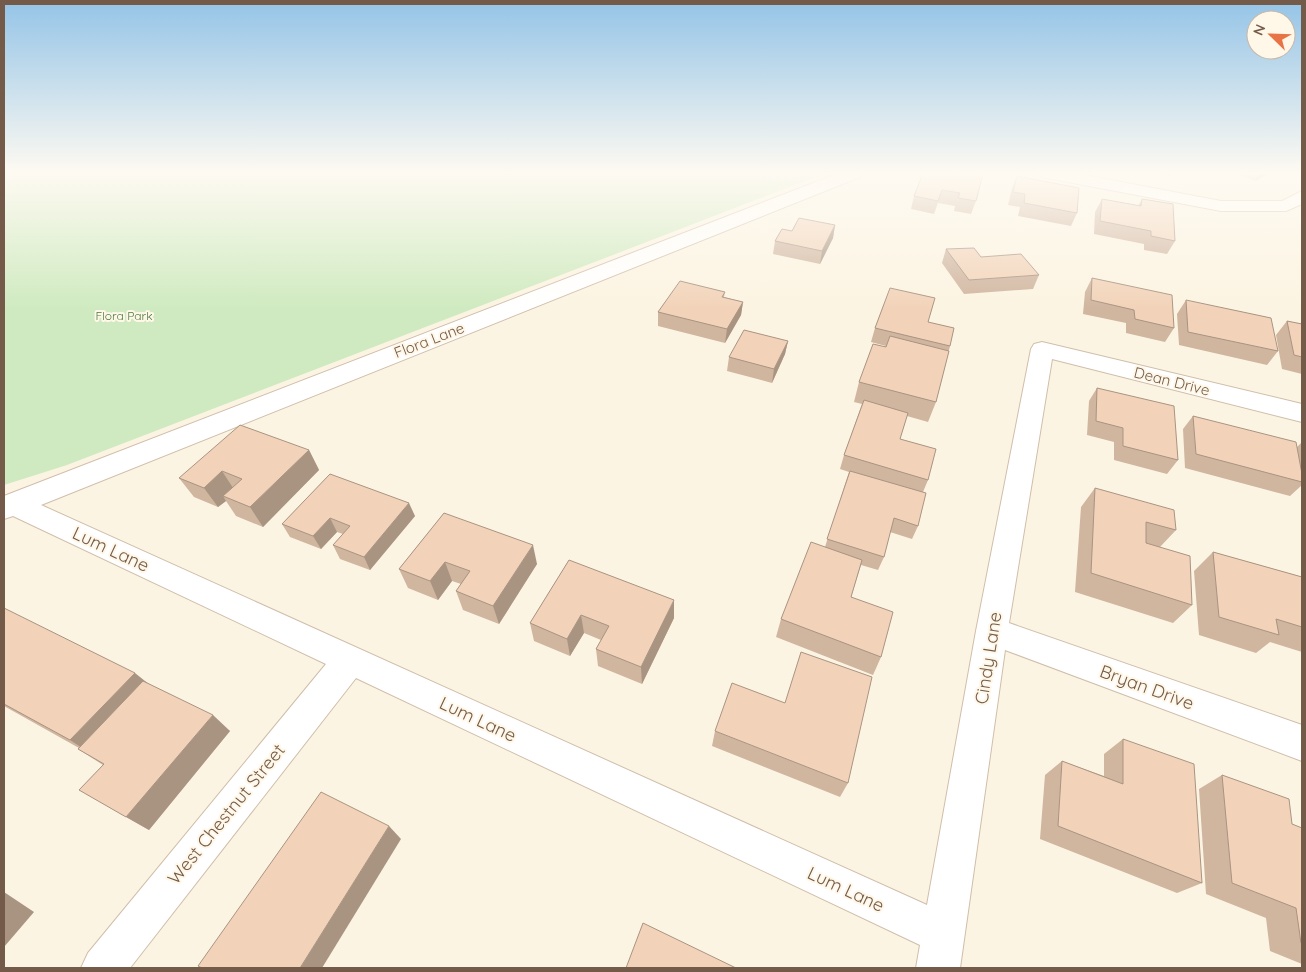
<svg xmlns="http://www.w3.org/2000/svg" width="1306" height="972" viewBox="0 0 1306 972" font-family="Quicksand,sans-serif">
<rect width="100%" height="100%" fill="#fcf4e2"/>
<!-- green -->
<path fill="#cfeac0" d="M4,173h822l-759,292 -63,20z"/>
<g fill="none" stroke-linecap="round" stroke-linejoin="round">
<!-- minor casing -->
<g stroke="#d0beab" stroke-width="2">
<g id="minor">
<path d="M839,173h24l-3,4 -819,328 886,400 49,-274 55,-282 3,-5 8,-2 260,62v18l-250,-63 -43,264 293,102v36l-297,-111 -45,318h-44l4,-23 -564,-267 -226,290h-49l7,-15 238,-289 -313,-148 -9,3v-23z"/>
<path d="M1038,173h36l147,28h61l20,-10v13l-16,7h-65l-174,-33 -6,-1z"/>
</g>
</g>
<!-- minor -->
<use href="#minor" fill="#fff" fill-rule="evenodd"/>
</g>
<!-- wall -->
<g fill="#d0b59f">
<path d="M923,173l53,28 -5,13 -17,-3 1,-5 -17,-3 -4,11 -23,-5 3,-13z"/>
<path d="M1155,173h17l-1,3z"/>
<path d="M1236,173h34l-15,8z"/>
<path d="M1017,176l60,37 -6,13 -53,-10 2,-9 -12,-2 4,-17z"/>
<path d="M1102,199l36,7 4,-7 33,42 -8,13 -23,-4v-6l-50,-10 1,-22z"/>
<path d="M835,225l-2,13 -13,26 -47,-10 2,-13z"/>
<path d="M946,249l35,8 58,18 -6,14 -69,5 -22,-31z"/>
<path d="M1092,278l82,50 -9,14 -39,-9v-10l-43,-9 2,-22z"/>
<path d="M725,292l-1,5 19,5 -2,13 -16,28 -67,-17v-14z"/>
<path d="M1186,300l92,51 -11,14 -88,-20 -2,-31z"/>
<path d="M1287,321l15,3v50l-20,-5 -6,-34z"/>
<path d="M928,322l22,24 -14,56 -8,20 -21,-6 -7,23 28,41 -5,12 -5,34 -6,13 -22,-7 -6,25 -6,13 -17,-5 -10,32 30,60 -8,18 -97,-38 5,-18 44,-72 24,-75 -9,-3 4,-14 18,-51 -8,-2 5,-20 27,-36 -15,-4 4,-14z"/>
<path d="M788,341l-3,13 -13,29 -45,-12 2,-14z"/>
<path d="M1097,388l81,72 -11,14 -53,-14v-18l-27,-7 2,-34z"/>
<path d="M1193,416l104,31 5,-5v43l-12,11 -105,-28 -2,-39z"/>
<path d="M309,450l10,20 -56,57 -27,-11 -10,-15 -8,6 -24,-10 -15,-19z"/>
<path d="M330,474l85,42 -45,54 -30,-11 -7,-14 10,-11 -6,-2 -16,17 -31,-12 -8,-13z"/>
<path d="M1095,488l81,42 -16,17 32,58 -19,18 -98,-31 6,-85z"/>
<path d="M444,513l93,51 -38,60 -36,-14 -7,-19 5,-7 -9,-3 -14,19 -30,-12 -9,-19z"/>
<path d="M1213,552l89,25v75l-32,-10 -14,11 -57,-18 -5,-64z"/>
<path d="M569,560l105,58 -32,66 -44,-18 -2,-17 5,-9 -17,-7 -14,23 -36,-15 -4,-18z"/>
<path d="M4,608l143,75 83,48 -81,99 -70,-40 24,-25 -25,-16 1,-1 -75,-42z"/>
<path d="M715,731l133,52 -8,14 -128,-51z"/>
<path d="M1123,739l79,144 -25,10 -137,-54 5,-64 17,-14 42,15v-22z"/>
<path d="M1222,775l70,49 10,4v136l-32,-13 -4,-33 -60,-24 -7,-105z"/>
</g>
<!-- shaded-wall -->
<g fill="#a99482">
<path d="M1260,173h10l-15,8z"/>
<path d="M835,225l-2,13 -13,26 2,-13z"/>
<path d="M743,302l-2,13 -16,28 2,-14z"/>
<path d="M788,341l-3,13 -13,29 2,-14z"/>
<path d="M309,450l10,20 -56,57 -13,-20z"/>
<path d="M222,471l13,20 -12,5 3,5 -8,6 -14,-19z"/>
<path d="M409,503l6,13 -45,54 -6,-13z"/>
<path d="M330,518l7,14 -16,17 -8,-13z"/>
<path d="M533,545l4,19 -38,60 -6,-18z"/>
<path d="M445,562l7,19 -14,19 -8,-19z"/>
<path d="M674,600v18l-32,66 -1,-17z"/>
<path d="M581,615l3,18 -14,23 -3,-17z"/>
<path d="M135,673l20,16 -62,66 -23,-15z"/>
<path d="M213,715l17,16 -81,99 -23,-13z"/>
<path d="M389,826l12,13 -79,129h-22z"/>
<path d="M4,892l30,20 -30,35z"/>
</g>
<!-- building -->
<g fill="#f2d3b9" stroke="#a99482">
<path d="M923,173h26l8,1 1,-1h17l8,1 -7,27 -18,-3 2,-5 -18,-3 -4,11 -24,-5z"/>
<path d="M1017,176l62,12 -2,25 -53,-10 1,-9 -12,-2z"/>
<path d="M1102,199l39,7 1,-7 31,5 2,37 -24,-5v-5l-51,-10z"/>
<path d="M799,218l36,7 -13,26 -47,-10 7,-12 10,2z"/>
<path d="M974,248l7,9 40,-3 18,21 -70,5 -23,-31z"/>
<path d="M1092,278l80,17 2,33 -39,-9 -1,-9 -43,-10z"/>
<path d="M680,281l45,11 -3,5 21,5 -16,27 -69,-17z"/>
<path d="M890,288l45,10 -7,24 26,6 -4,18 -75,-18z"/>
<path d="M1186,300l85,18 7,33 -90,-19z"/>
<path d="M1287,321l15,3v33l-8,-2z"/>
<path d="M744,330l44,11 -14,28 -45,-12z"/>
<path d="M890,336l59,15 -13,51 -77,-20 14,-38 13,3z"/>
<path d="M1097,388l77,18 4,54 -55,-14v-18l-27,-7z"/>
<path d="M864,400l44,13 -8,26 36,10 -8,31 -84,-25z"/>
<path d="M1193,416l103,26 6,32v8l-106,-28z"/>
<path d="M240,425l69,25 -59,57 -27,-11 19,-17 -20,-8 -18,17 -25,-10z"/>
<path d="M850,471l76,22 -8,33 -24,-8 -10,39 -57,-18z"/>
<path d="M330,474l79,29 -45,54 -31,-12 17,-19 -20,-8 -17,18 -31,-12z"/>
<path d="M1095,488l79,22 2,20 -30,-8v21l44,13 2,49 -101,-32z"/>
<path d="M444,513l89,32 -40,61 -37,-15 14,-20 -25,-9 -15,19 -31,-12z"/>
<path d="M811,542l51,18 -11,37 42,15 -12,45 -100,-38z"/>
<path d="M1213,552l89,25v50l-26,-8 3,16 -60,-18z"/>
<path d="M569,560l105,40 -33,67 -45,-18 13,-23 -28,-11 -14,24 -37,-16z"/>
<path d="M4,608l131,65 -65,67 -66,-36z"/>
<path d="M801,652l71,25 -24,106 -133,-52 17,-48 53,20z"/>
<path d="M143,681l70,34 -87,102 -47,-27 25,-26 -26,-15z"/>
<path d="M1123,739l71,25 8,119 -144,-57 4,-65 61,23z"/>
<path d="M1222,775l67,24 3,25 10,4v116l-1,-1 -5,-35 -64,-25z"/>
<path d="M321,792l68,34 -89,142h-98l-4,-2z"/>
<path d="M643,923l93,45h-110z"/>
</g>
<!-- sky -->
<linearGradient id="sky" x2="0" y2="1"><stop stop-color="#94c4e7"/><stop offset="0.56" stop-color="#fefaf2"/><stop offset="1" stop-color="#fefaf2" stop-opacity="0"/></linearGradient>
<rect width="1306" height="309" fill="url(#sky)"/>
<g text-anchor="middle" dominant-baseline="central" stroke-width="4" stroke-linejoin="round" paint-order="stroke">
<!-- far-park labels -->
<g font-size="12" fill="#4d7a40" stroke="#fff7e8">
<text x="124" y="315">Flora Park</text>
</g>
<!-- street labels -->
<g font-size="15" fill="#745a48" stroke="#fff7e8">
<text transform="translate(429 340) rotate(-21)">Flora Lane</text>
<text transform="translate(1172 381) rotate(14)">Dean Drive</text>
</g>
<!-- near-street labels -->
<g font-size="18" fill="#745a48" stroke="#fff7e8">
<text transform="translate(111 549) rotate(25)">Lum Lane</text>
<text transform="translate(988 658) rotate(-81)">Cindy Lane</text>
<text transform="translate(1147 687) rotate(20)">Bryan Drive</text>
<text transform="translate(478 719) rotate(25)">Lum Lane</text>
<text transform="translate(226 814) rotate(-51)">West Chestnut Street</text>
<text transform="translate(846 889) rotate(25)">Lum Lane</text>
</g>
</g>
<!-- border -->
<rect width="1306" height="972" fill="none" stroke="#745a48" stroke-width="10"/>
<!-- north arrow -->
<g transform="translate(1271 35) rotate(293)"><circle r="24" fill="#fff7e8" stroke="#c7b8a8"/>
<path d="M0-4L9 19L0 12L-9 19Z" fill="#e87345"/>
<text y="-8" font-size="14" font-weight="bold" text-anchor="middle" fill="#745a48">N</text>
</g>
</svg>
